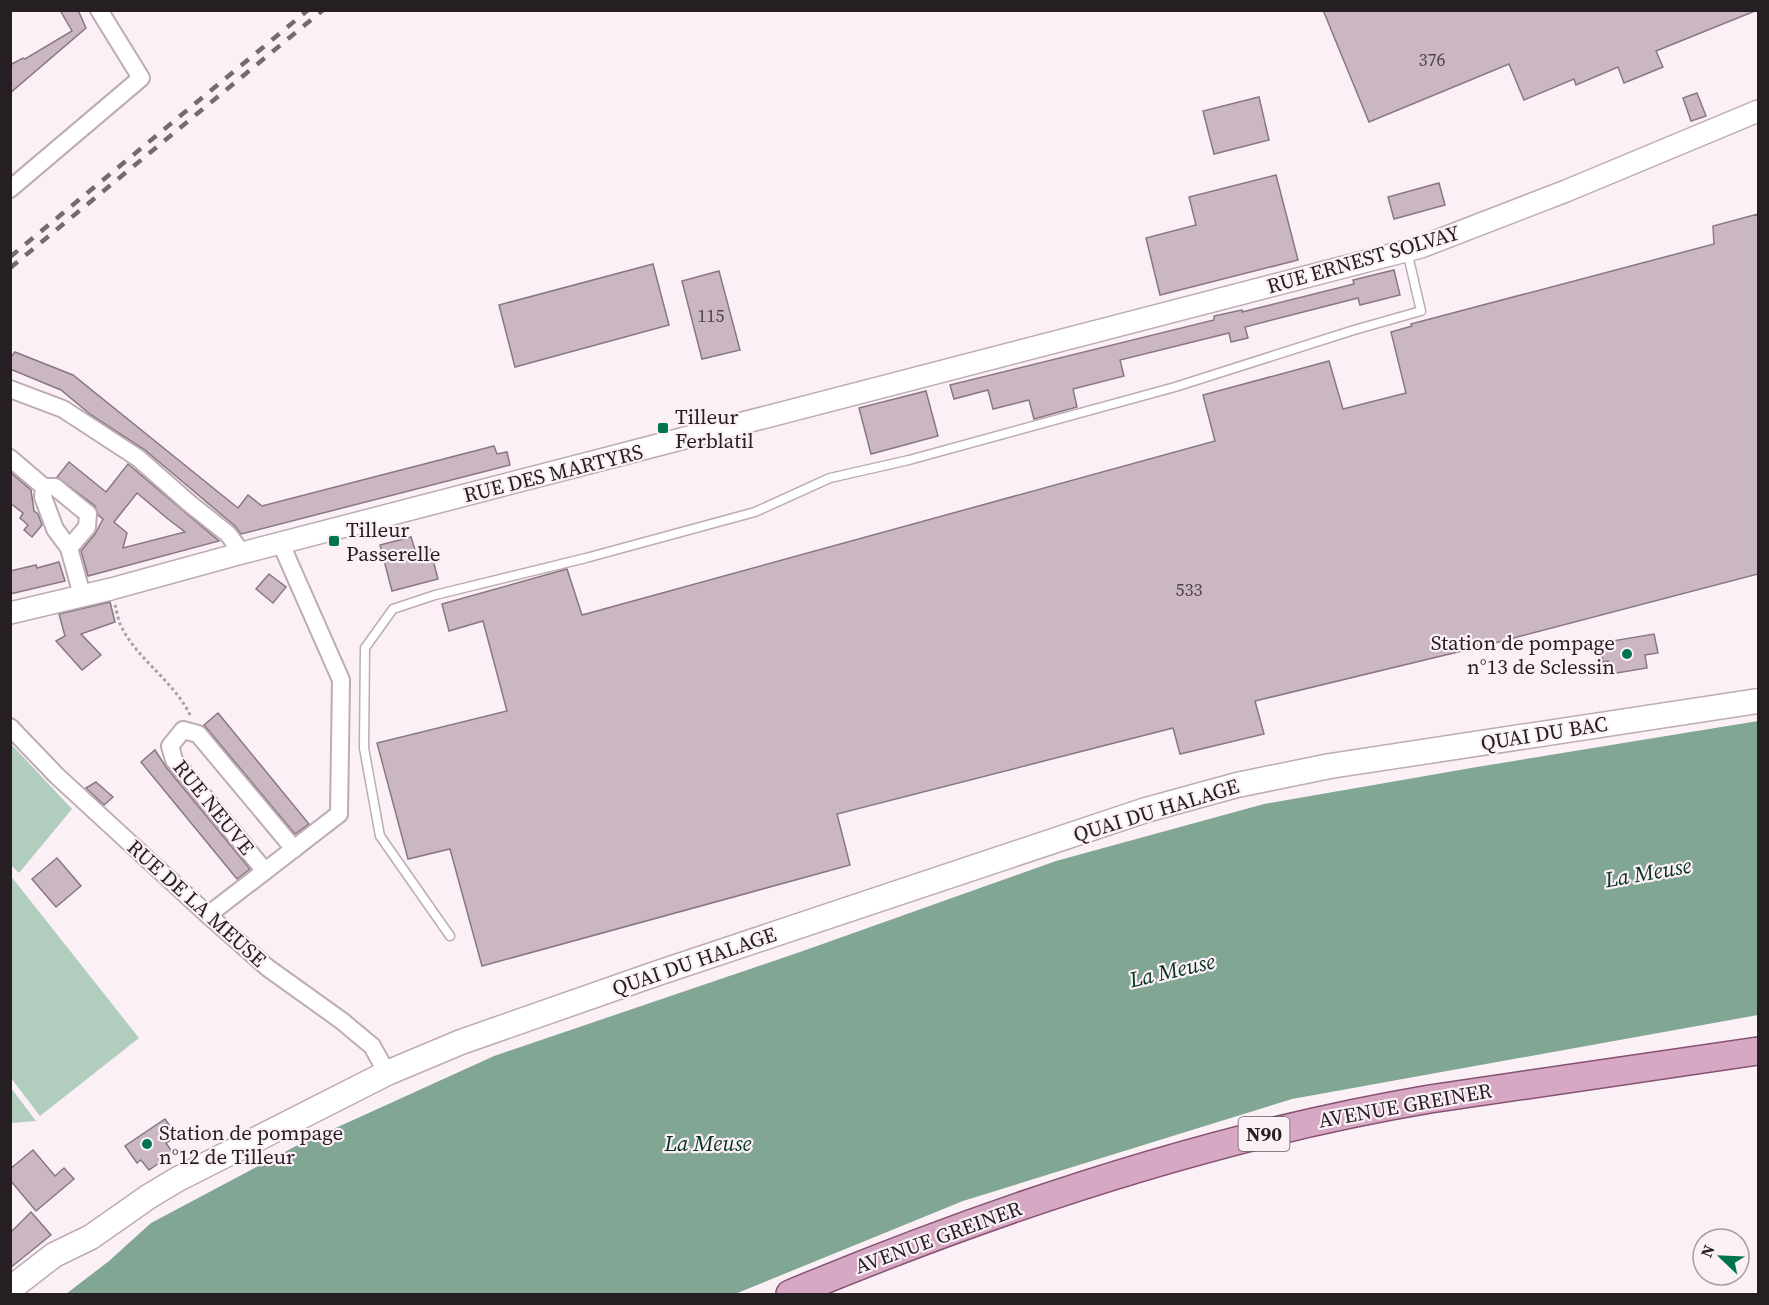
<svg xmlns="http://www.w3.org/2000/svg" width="1769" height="1305" viewBox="0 0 1769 1305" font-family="'Source Serif 4',serif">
<rect width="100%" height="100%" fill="#fcf0f7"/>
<!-- green -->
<g fill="#b0cdbe">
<path d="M10,743l62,66 -53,64 -8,-8z"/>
<path d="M10,875l129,163 -99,78 -29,-38z"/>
<path d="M11,1088l25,33 -25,2z"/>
</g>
<!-- water -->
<path fill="#81a693" d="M1758,721v294l-466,84 -329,102 -228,93h-669l43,-33 42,-38 145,-77 198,-90 306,-104 256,-91 208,-57 213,-37z"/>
<!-- building -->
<g fill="#cab7c1" stroke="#897781" stroke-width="1.5" fill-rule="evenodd">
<path d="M60,10h18l8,18 -76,65v-28l13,-7 2,1 47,-28z"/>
<path d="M1323,10h432v1l-99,40 7,16 -39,16 -6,-16 -42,18 -2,-6 -50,21 -15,-36 -140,58z"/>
<path d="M1697,93l9,23 -15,5 -8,-23z"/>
<path d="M1259,97l10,43 -55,14 -11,-43z"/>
<path d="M1276,175l22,85 -138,35 -14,-57 50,-13 -7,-28z"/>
<path d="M1439,183l6,22 -51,14 -6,-22z"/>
<path d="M1758,214v360l-267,70 -236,57 9,33 -84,20 -7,-26 -336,86 13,51 -368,101 -32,-117 -42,10 -31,-116 130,-32 -24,-90 -34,10 -7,-27 125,-35 15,46 633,-174 -12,-46 126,-34 14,48 63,-16 -15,-61 21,-6 -1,-2 303,-80 -1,-18z"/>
<path d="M653,264l16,61 -154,42 -16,-62z"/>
<path d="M1394,270l6,25 -40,10 -2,-7 -113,29 3,11 -17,4 -2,-9 -109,27 4,16 -51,13 4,18 -43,12 -5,-19 -36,9 -5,-19 -34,9 -4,-14 264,-65v-4l28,-6v2l112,-28 -1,-4z"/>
<path d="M719,271l21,79 -38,9 -20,-78z"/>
<path d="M15,352l58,23 165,133 10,-13 14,11 232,-60 3,8 10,-2 3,13 -269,69 -6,-8 -90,-76 -54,-35 -30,-25 -51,-21v-11z"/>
<path d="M926,391l12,45 -67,18 -12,-46z"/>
<path d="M69,462l37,30 22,-28 91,77 -131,35 -7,-25 14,-17 8,-15 -5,-4 -3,-9 -38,-29zM137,493l31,26 17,13 -62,16 4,-15 -13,-11z"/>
<path d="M10,472l21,18 3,21 4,3 4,11 -10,12 -8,-7 4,-5 -8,-7 3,-5 -13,-10z"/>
<path d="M411,537l5,16 14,-4 8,30 -46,12 -12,-46z"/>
<path d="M59,562l6,19 -55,13v-23l26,-6 1,3z"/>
<path d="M269,574l17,13 -13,16 -17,-14z"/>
<path d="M110,602l5,20 -34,12 20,21 -19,15 -26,-29 9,-5 -6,-22z"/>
<path d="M1654,634l4,19 -13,2 2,13 -36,6 -3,-13 -5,1 -3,-19z"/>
<path d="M218,713l91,111 -14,10 -91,-109z"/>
<path d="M155,750l11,17 84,102 -13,10 -96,-117z"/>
<path d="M96,782l17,15 -9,8 -18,-17z"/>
<path d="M57,858l24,28 -25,21 -24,-28z"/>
<path d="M165,1119l12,17 -11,7 7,10 -24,17 -8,-10 -4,3 -12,-17z"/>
<path d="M33,1150l22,26 9,-8 10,11 -38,32 -26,-31v-11z"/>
<path d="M31,1212l20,23 -41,33v-35z"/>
</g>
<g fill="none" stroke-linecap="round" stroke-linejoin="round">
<!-- service casing -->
<g stroke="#beabb5" stroke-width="11">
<path id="service" d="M450,936l-70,-100 -16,-88 1,-100 28,-39 42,-14 151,-37 169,-46 75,-34 79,-18 266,-73 179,-57 67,-19 -14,-60"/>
</g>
<!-- minor casing -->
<g stroke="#beabb5" stroke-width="20">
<g id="minor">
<path d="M10,189l131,-111 -42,-68"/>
<path d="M10,389l53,20 75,49 51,45 39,31 14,19"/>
<path d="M10,458l34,29 -1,10 12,32 14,19 13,47"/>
<path d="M44,487h11l33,27 -1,13 -18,21"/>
<path d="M10,727l47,49 151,139 60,53 74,53 30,25 15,27"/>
<path d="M265,871l-91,-111 -4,-14 13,-16 15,4 96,115"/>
<path d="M208,915l131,-101 2,-134 -60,-136"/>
</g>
</g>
<!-- tertiary casing -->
<g stroke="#beabb5" stroke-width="24">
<path id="tertiary" d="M10,613l101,-24 131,-36 1179,-306 145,-56 192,-80"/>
</g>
<!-- secondary casing -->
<g stroke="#beabb5" stroke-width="27">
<path id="secondary" d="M10,1289l44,-34 37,-18 57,-40 30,-18 209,-106 74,-31 197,-69 488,-163 91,-25 93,-19 428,-65"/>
</g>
<!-- primary casing -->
<g stroke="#865271" stroke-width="30">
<path id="primary" d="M790,1294c204,-85 421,-158 640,-195l328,-48"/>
</g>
<!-- path -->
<path stroke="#a99fa5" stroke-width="3" stroke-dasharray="3 3" stroke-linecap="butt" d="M115,605c2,7 3,16 7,23 17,33 53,54 69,89"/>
<!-- service -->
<use href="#service" stroke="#fff" stroke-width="8"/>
<!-- minor -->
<use href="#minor" stroke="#fff" stroke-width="16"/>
<!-- tertiary -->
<use href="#tertiary" stroke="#fff" stroke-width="21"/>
<!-- secondary -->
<use href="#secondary" stroke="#fff" stroke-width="24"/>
<!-- primary -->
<use href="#primary" stroke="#d6a8c4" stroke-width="27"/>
<!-- rail -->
<g stroke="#746b70" stroke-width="4.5" stroke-dasharray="10 10" stroke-linecap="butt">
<path d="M10,257l298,-247"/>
<path d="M10,268l313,-258"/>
</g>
</g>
<!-- markers -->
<g fill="#00744f" stroke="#fcf0f7" stroke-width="2">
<rect x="657" y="422" width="12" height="12" rx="3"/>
<rect x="328" y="535" width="12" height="12" rx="3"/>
<circle cx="1627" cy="654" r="6"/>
<circle cx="147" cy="1144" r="6"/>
</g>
<g text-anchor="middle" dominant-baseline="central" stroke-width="4.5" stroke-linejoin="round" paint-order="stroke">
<!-- number labels -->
<g font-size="18" fill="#4e444a">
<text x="1432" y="59">376</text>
<text x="711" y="315">115</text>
<text x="1189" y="589">533</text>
</g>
<!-- shield labels -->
<rect fill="#fcf0f7" stroke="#665d62" stroke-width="1.5" x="1238.5" y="1117" width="51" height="34" rx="4.5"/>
<g font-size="20" font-weight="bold" fill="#251e22">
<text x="1264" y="1134">N90</text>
</g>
<!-- street labels -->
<g font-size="21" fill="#251e22" stroke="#fcf0f7">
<text transform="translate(1363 259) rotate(-16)">RUE ERNEST SOLVAY</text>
<text transform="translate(553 473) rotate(-14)">RUE DES MARTYRS</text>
<text transform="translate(1544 733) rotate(-9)">QUAI DU BAC</text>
<text transform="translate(214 807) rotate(51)">RUE NEUVE</text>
<text transform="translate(1156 810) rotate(-17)">QUAI DU HALAGE</text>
<text transform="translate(197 903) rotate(42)">RUE DE LA MEUSE</text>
<text transform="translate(694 961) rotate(-19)">QUAI DU HALAGE</text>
<text transform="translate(1405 1105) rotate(-10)">AVENUE GREINER</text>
<text transform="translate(938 1237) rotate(-20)">AVENUE GREINER</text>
</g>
<!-- poi labels -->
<g font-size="21" fill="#251e22" stroke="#fcf0f7" text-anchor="start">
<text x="675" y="416">Tilleur<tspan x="675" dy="24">Ferblatil</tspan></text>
<text x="346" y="529">Tilleur<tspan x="346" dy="24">Passerelle</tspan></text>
<text x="1615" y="642" text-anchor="end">Station de pompage<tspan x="1615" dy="24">n°13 de Sclessin</tspan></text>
<text x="159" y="1132">Station de pompage<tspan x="159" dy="24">n°12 de Tilleur</tspan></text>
</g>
<!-- water labels -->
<g font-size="22" font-style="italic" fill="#003421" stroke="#fcf0f7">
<text transform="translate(1648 872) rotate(-10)">La Meuse</text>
<text transform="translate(1172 970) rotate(-13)">La Meuse</text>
<text x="708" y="1143">La Meuse</text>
</g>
</g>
<!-- border -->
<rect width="1769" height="1305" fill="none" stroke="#251e22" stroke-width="24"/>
<!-- north arrow -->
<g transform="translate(1721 1257) rotate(293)"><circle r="28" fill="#fcf0f7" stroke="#a69ca2" stroke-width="1.5"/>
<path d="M0-4.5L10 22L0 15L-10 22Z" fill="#00744f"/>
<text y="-9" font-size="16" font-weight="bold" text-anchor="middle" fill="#251e22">N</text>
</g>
</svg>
